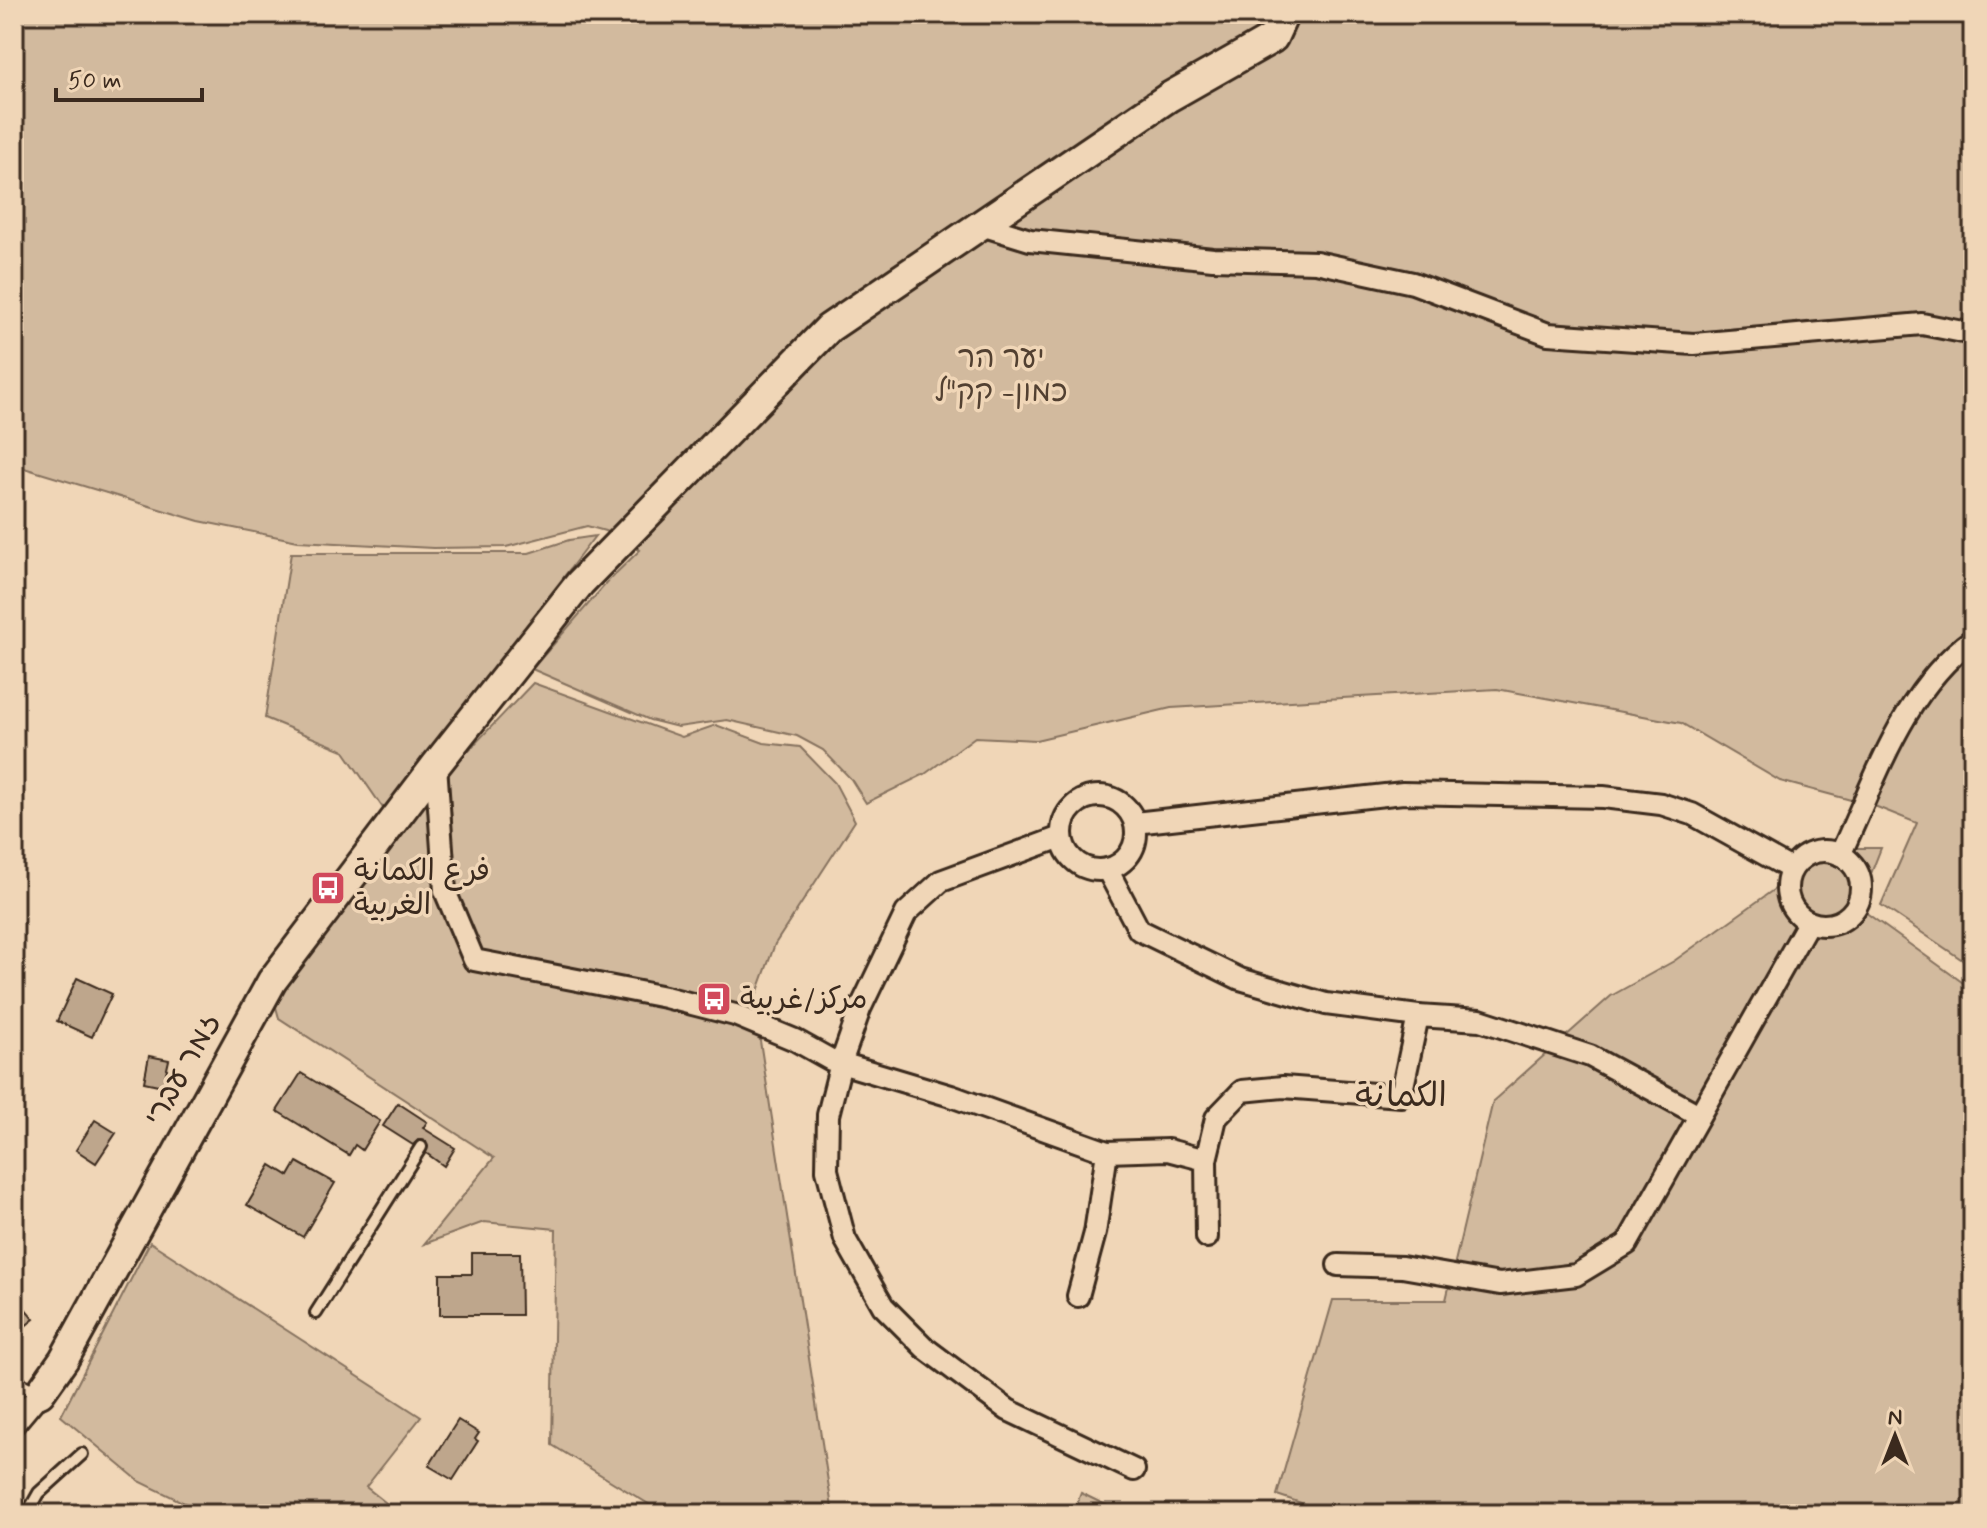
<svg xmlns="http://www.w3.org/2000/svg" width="1987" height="1528" viewBox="0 0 1987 1528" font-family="Mynerve,'Playpen Sans Arabic','Playpen Sans Hebrew',sans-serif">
<rect width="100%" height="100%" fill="#f0d6b7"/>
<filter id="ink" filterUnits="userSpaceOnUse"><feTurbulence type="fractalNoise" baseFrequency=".0125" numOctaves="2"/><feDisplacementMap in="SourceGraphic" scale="16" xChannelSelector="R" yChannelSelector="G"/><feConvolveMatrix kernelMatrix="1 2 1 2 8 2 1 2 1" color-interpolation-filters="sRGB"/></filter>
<g filter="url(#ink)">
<!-- green -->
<g fill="#d2ba9e" stroke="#86725e" stroke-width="2">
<path d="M14,14h1959v953l-92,-62 36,-82 -40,-16 -97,-26 -99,-58 -184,-34 -326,19 -135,32 -61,-3 -50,37 -59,29 -15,-24 -28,-29 -26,-14 -70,-16 -49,7 -28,-7 -118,-51 78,-90 30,-29 -35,-19 -18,-5 -81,21 -73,1 -135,-7 -99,-20 -185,-56z"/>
<path d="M595,536l-210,275 -42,-61 -78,-32 26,-165h238l40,-13z"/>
<path d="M533,683l149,54 34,-12 48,18 36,4 35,36 20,38 -80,123 -21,58 79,512h-168l-113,-69 4,-216 -72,-7 -60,22 70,-86 -215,-140 -5,-18 153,-206z"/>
<path d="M1842,848h39l-23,59 115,83v524h-639l-57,-19 56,-195h113l47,-199 118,-105 63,-35 102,-73z"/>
<path d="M150,1242l271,175 -55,70 34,27h-193l-68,-33 -78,-65z"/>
<path d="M1081,1493l43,21h-51z"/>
</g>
<!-- building -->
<g fill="#bea68c" stroke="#3b2a1e" stroke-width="2">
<path d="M77,978l35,16 -20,43 -35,-16z"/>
<path d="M149,1056l20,4 -6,26 -19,-4z"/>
<path d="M301,1073l79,48 -18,29 -7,-5 -6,10 -72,-44z"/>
<path d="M398,1103l29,19 -4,6 32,20 -11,18 -18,-13v-12l-8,-1 -5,5 -30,-19z"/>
<path d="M95,1120l21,13 -20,30 -20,-13z"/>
<path d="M297,1162l38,21 -32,54 -56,-32 24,-40 18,11z"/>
<path d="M472,1253h48l1,62h-81v-41h32z"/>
<path d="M23,1306l11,13 -20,16v-21z"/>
<path d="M458,1420l21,13 -4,6 3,2 -25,39 -24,-14z"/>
</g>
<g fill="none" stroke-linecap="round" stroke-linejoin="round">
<!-- lane casing -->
<g stroke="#3b2a1e" stroke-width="16">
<g id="lane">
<path d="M316,1313l105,-166"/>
<path d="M14,1380l23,12"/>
<path d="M27,1514l12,-21 43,-39"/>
</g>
</g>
<!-- street casing -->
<g stroke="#3b2a1e" stroke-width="26">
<g id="street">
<path d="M981,225l49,15 183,19 103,3 97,21 135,51 146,10 228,-20 51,10"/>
<path d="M436,765l9,126 29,69 191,37 70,18 60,25 36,20 120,36 156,56 61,-2 38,10 1,77"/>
<circle cx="1099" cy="833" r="37"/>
<path d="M1135,823l268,-30 200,4 58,7 31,10 99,55"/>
<path d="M1061,837l-120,44 -35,32 -46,96 -19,54 -13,52 -1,55 18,69 38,67 42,42 83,62 126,60"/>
<circle cx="1824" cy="888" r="37"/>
<path d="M1840,855c36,-76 63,-165 133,-216"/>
<path d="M1107,869l32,61 101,49 86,25 92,12"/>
<path d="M1206,1160l10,-42 26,-27 41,-4 118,9 17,-80 62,4 110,36 109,59"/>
<path d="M1338,1265l64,2 98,17 76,-9 51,-31 181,-321"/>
<path d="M1078,1296l17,-63 12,-81"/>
<path d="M14,1424l26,-31"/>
</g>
</g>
<!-- secondary casing -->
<g stroke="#3b2a1e" stroke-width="34">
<path id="secondary" d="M40,1393l24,-34 208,-378 164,-216 144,-182 249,-255 340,-231 104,-59 11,-24"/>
</g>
<!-- lane -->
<use href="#lane" stroke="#f0d6b7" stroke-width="10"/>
<!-- street -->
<use href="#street" stroke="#f0d6b7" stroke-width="20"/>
<!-- secondary -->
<use href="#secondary" stroke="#f0d6b7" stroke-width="28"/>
</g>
</g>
<!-- icons -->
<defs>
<g id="bus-square" transform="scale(1.8)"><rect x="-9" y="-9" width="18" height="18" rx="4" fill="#d1495b" stroke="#f0d6b7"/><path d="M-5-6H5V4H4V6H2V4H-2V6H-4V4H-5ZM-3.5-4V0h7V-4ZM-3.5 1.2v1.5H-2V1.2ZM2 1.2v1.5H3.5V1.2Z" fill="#fff"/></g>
</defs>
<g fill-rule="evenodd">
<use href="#bus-square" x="328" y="888"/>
<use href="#bus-square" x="714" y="999"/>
</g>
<g text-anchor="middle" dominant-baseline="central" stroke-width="7" stroke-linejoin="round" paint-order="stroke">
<!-- park labels -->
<g font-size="30" fill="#524031" stroke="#f0d6b7">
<text x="1001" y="358">יער הר<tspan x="1001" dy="34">כמון- קק"ל</tspan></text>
</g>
<!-- poi labels -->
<g font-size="30" fill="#3b2a1e" stroke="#f0d6b7" text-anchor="start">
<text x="354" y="871">فرع الكمانة<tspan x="354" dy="34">الغربية</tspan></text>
<text x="740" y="999">مركز/غربية</text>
</g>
<!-- street labels -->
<g font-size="30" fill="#3b2a1e" stroke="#f0d6b7">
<text transform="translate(183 1070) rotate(-61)">זמר עברי</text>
</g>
<!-- quarter labels -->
<g font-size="34" fill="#3b2a1e" stroke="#f0d6b7">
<text x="1401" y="1096">الكمانة</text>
</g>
</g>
<!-- margin -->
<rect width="1987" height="1528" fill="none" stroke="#f0d6b7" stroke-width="48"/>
<rect x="24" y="24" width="1939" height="1480" fill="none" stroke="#3b2a1e" stroke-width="3" filter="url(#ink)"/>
<!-- north arrow -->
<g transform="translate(1895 1436)" stroke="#f0d6b7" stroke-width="6" paint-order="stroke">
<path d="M0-6L14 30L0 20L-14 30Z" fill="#3b2a1e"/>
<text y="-12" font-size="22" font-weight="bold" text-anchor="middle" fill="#3b2a1e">N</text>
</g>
<!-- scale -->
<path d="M56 88v12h146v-12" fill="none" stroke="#3b2a1e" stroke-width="4"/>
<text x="68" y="88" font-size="24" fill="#3b2a1e" stroke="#f0d6b7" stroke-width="6" paint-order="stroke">50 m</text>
</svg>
